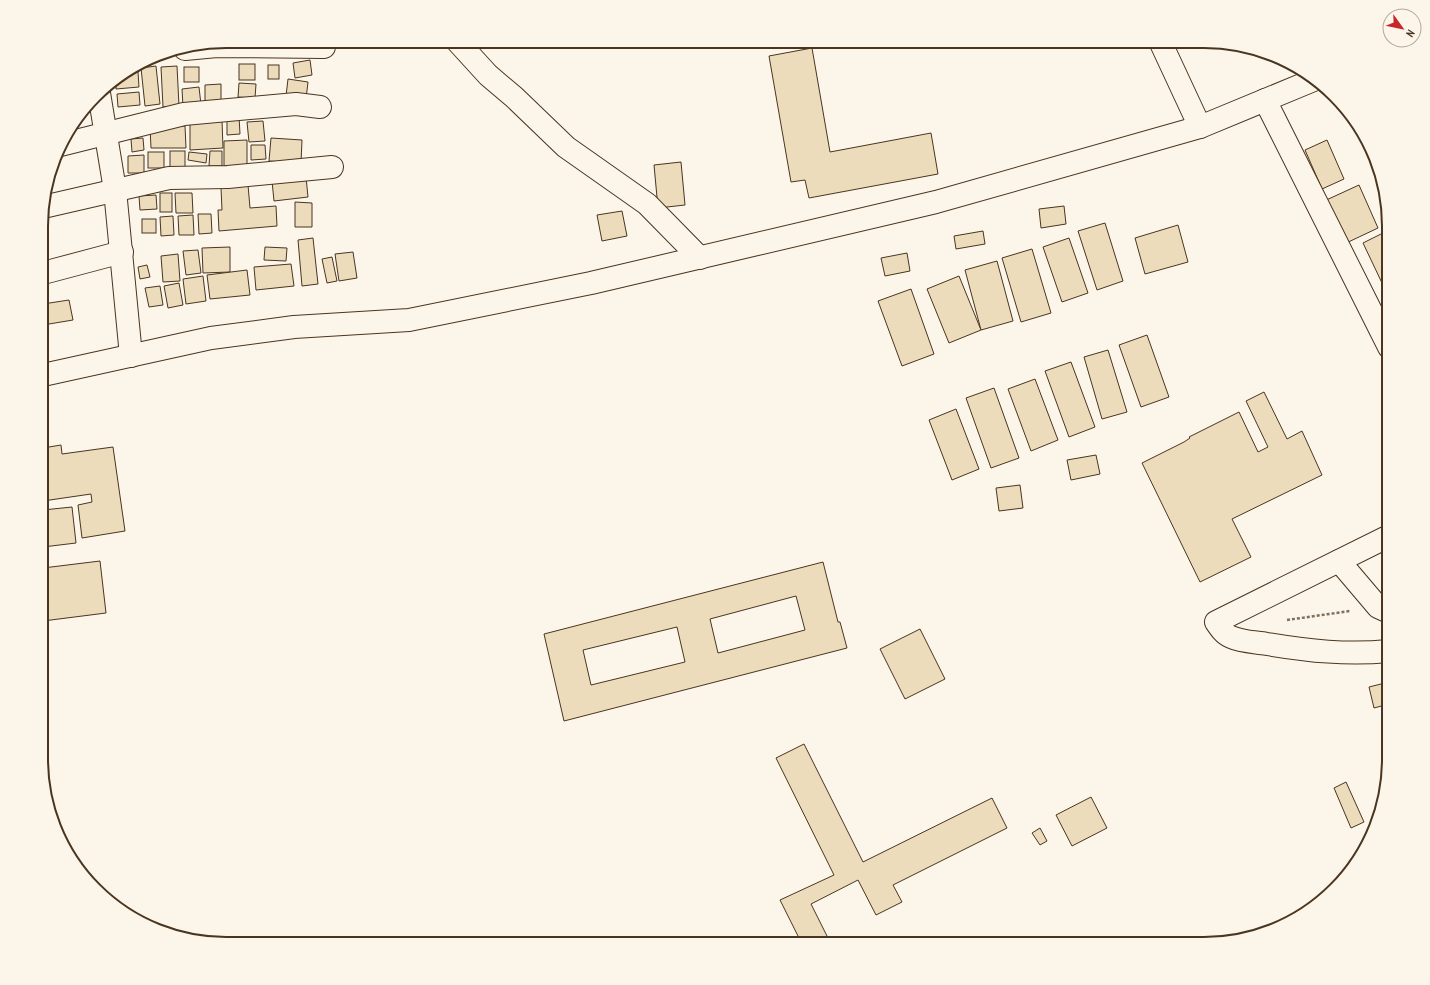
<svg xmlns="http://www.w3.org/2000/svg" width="1430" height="985" viewBox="0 0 1430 985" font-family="'PT Sans Narrow',sans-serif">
<rect width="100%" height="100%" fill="#fbf6e9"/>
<!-- building -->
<g fill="#ecdcbc" stroke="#4a3520" fill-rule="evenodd">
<path d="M684,41h40l-39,7z"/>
<path d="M812,48l18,104 101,-19 7,41 -129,24 -4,-18 -14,2 -22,-126z"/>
<path d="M310,60l2,15 -17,3 -2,-15z"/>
<rect x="239" y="64" width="16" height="16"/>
<rect x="268" y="65" width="11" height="14"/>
<path d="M156,66l4,38 -15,2 -4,-38z"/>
<path d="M177,66l2,40 -16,1 -2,-40z"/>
<rect x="184" y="67" width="15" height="15"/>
<path d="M138,72l1,15 -23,2v-9l9,-6z"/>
<path d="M288,79l20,3 -2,17 -20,-3z"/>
<path d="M239,83l17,1 -1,14 -17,-1z"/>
<path d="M221,84v18h-16v-17z"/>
<path d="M199,87l2,18 -18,2 -1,-18z"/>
<path d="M139,92l1,13 -22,2 -1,-13z"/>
<path d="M227,116h12l1,18 -13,1z"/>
<path d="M222,121l1,27 -33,2v-27z"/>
<path d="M263,121l2,20 -16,1 -2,-20z"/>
<path d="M185,126l1,22h-35l-1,-21z"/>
<path d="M143,138l1,12 -12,2 -1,-13z"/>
<path d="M271,138l31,2 -1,23 -32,-2z"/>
<path d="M247,140v26h-23v-25z"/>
<path d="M1327,140l17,39 -22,10 -17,-39z"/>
<path d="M251,145h14l1,14 -15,1z"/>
<rect x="170" y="151" width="15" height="16"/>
<path d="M210,151h12v15h-13z"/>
<rect x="148" y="152" width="16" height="16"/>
<path d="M189,152l18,2 -1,9 -18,-3z"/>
<path d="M144,155v18h-16v-17z"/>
<path d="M681,162l4,43 -27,3 -4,-43z"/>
<path d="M306,177l2,20 -34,4 -2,-20z"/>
<path d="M248,185l2,23 26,-2 1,20 -58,5 -1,-21h4l-1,-22z"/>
<path d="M1359,185l19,43 -36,17 -20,-43z"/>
<rect x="160" y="193" width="12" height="19"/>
<path d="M175,193h17l1,20h-17z"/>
<path d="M156,195l1,14 -17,1 -1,-14z"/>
<path d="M295,202l17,1v24h-17z"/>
<path d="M1064,206l2,18 -25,4 -2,-19z"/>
<path d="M622,211l5,25 -25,5 -5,-26z"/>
<path d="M198,214h13l1,19 -13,1z"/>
<path d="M193,215l1,20h-15l-1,-19z"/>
<path d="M173,216l1,19 -13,1 -1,-19z"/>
<rect x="142" y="219" width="14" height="14"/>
<path d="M1105,223l18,58 -26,9 -19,-59z"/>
<path d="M1178,225l10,37 -43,12 -10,-36z"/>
<path d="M1389,230v49l-7,4 -19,-40z"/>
<path d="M983,231l2,13 -29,5 -2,-13z"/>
<path d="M313,238l5,46 -16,2 -4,-46z"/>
<path d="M1069,238l19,55 -26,9 -19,-55z"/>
<path d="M230,247v25l-27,1 -1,-25z"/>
<path d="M265,247l22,1 -1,13 -22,-1z"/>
<path d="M1032,249l19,64 -30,9 -19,-64z"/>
<path d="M198,250l3,23 -15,2 -3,-24z"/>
<path d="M353,252l4,26 -18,3 -4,-27z"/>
<path d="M907,253l3,18 -25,5 -4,-18z"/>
<path d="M178,254l2,27 -17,1 -2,-26z"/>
<path d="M332,257l5,24 -10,2 -5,-24z"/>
<path d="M997,261l16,60 -32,9 -16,-60z"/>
<path d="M291,264l3,22 -38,4 -2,-23z"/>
<path d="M147,265l3,12 -10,2 -2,-12z"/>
<path d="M247,270l3,25 -40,4 -3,-24z"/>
<path d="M203,276l3,25 -20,3 -3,-25z"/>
<path d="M959,276l22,54 -32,13 -22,-54z"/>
<path d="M179,283l4,22 -15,3 -4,-22z"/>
<path d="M160,286l3,19 -14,2 -4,-19z"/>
<path d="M911,289l23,65 -32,12 -24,-65z"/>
<path d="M69,300l4,20 -30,5v-21z"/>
<path d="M1147,335l22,62 -28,10 -22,-62z"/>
<path d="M1108,350l19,62 -25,7 -18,-62z"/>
<path d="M1071,362l24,65 -26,10 -24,-66z"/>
<path d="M1035,379l23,61 -27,11 -23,-62z"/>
<path d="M994,388l25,70 -28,10 -25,-70z"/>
<path d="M1264,392l23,47 15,-8 20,44 -90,44 19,38 -51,25 -58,-119 42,-21 6,-4 -1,-1 50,-25 19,40 10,-5 -22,-46z"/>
<path d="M956,409l23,60 -27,11 -23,-60z"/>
<path d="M61,445l1,9 51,-7 12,84 -43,7 -4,-33 14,-3 -1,-8 -48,7v-53z"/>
<path d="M1096,455l4,19 -29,6 -4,-20z"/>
<path d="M1020,485l3,23 -24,3 -3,-23z"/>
<path d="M72,507l4,36 -33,4v-37z"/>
<path d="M100,561l6,52 -63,8v-53z"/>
<path d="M823,562l15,60h2l7,26 -283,73 -20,-87zM796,596l9,34 -87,23 -8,-34zM677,627l8,35 -94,23 -8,-35z"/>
<path d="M920,629l25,50 -40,20 -25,-50z"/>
<path d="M1389,682v22l-15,4 -5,-21z"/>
<path d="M804,744l59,118 129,-64 15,30 -114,57 9,17 -26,13 -18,-35 -47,24 20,40h-29l-22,-44 54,-25 -58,-117z"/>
<path d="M1346,782l18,40 -13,6 -17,-40z"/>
<path d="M1091,797l16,31 -35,18 -16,-31z"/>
<path d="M1040,828l7,13 -7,4 -8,-12z"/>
</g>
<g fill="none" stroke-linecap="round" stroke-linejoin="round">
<!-- minor casing -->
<g stroke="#4a3520" stroke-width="24">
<g id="minor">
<path d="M457,41l31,34 26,22 52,50 81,57 53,54"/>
<path d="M1160,41l40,86"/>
<path d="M185,49l32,-3 107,1"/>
<path d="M99,93l16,97 16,166"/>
<path d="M1265,100l124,247"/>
<path d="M60,145l124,-31 112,-10 24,3"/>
<path d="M43,207l126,-29 59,-1 104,-10"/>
<path d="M43,273l79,-21"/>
<path d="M43,375l168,-37 83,-11 115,-7 182,-37 345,-81 264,-75 116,-48"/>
<path d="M1389,536l-173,86c4,6 8,12 15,15 11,5 25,5 36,7 42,7 80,11 122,7"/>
<path d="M1339,561l39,46 11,5"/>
</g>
</g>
<!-- path -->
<path stroke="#7f6f5c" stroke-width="2.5" stroke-dasharray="3 2" stroke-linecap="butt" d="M1287,620l63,-9"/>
<!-- minor -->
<use href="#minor" stroke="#fbf6e9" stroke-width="22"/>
</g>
<!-- crop -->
<path d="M0 0H1430V985H0ZM226 48H1204A178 178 0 0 1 1382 226V759A178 178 0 0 1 1204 937H226A178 178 0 0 1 48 759V226A178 178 0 0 1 226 48Z" fill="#fbf6e9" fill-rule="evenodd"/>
<path fill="none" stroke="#4a3520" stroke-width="2" d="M226 48H1204A178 178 0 0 1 1382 226V759A178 178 0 0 1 1204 937H226A178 178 0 0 1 48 759V226A178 178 0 0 1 226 48Z"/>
<!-- north arrow -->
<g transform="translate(1402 28) rotate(123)"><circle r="19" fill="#fbf6e9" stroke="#b4a999"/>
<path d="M0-3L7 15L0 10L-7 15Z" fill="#c62828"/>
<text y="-6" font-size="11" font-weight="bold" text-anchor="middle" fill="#4a3520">N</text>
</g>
</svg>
